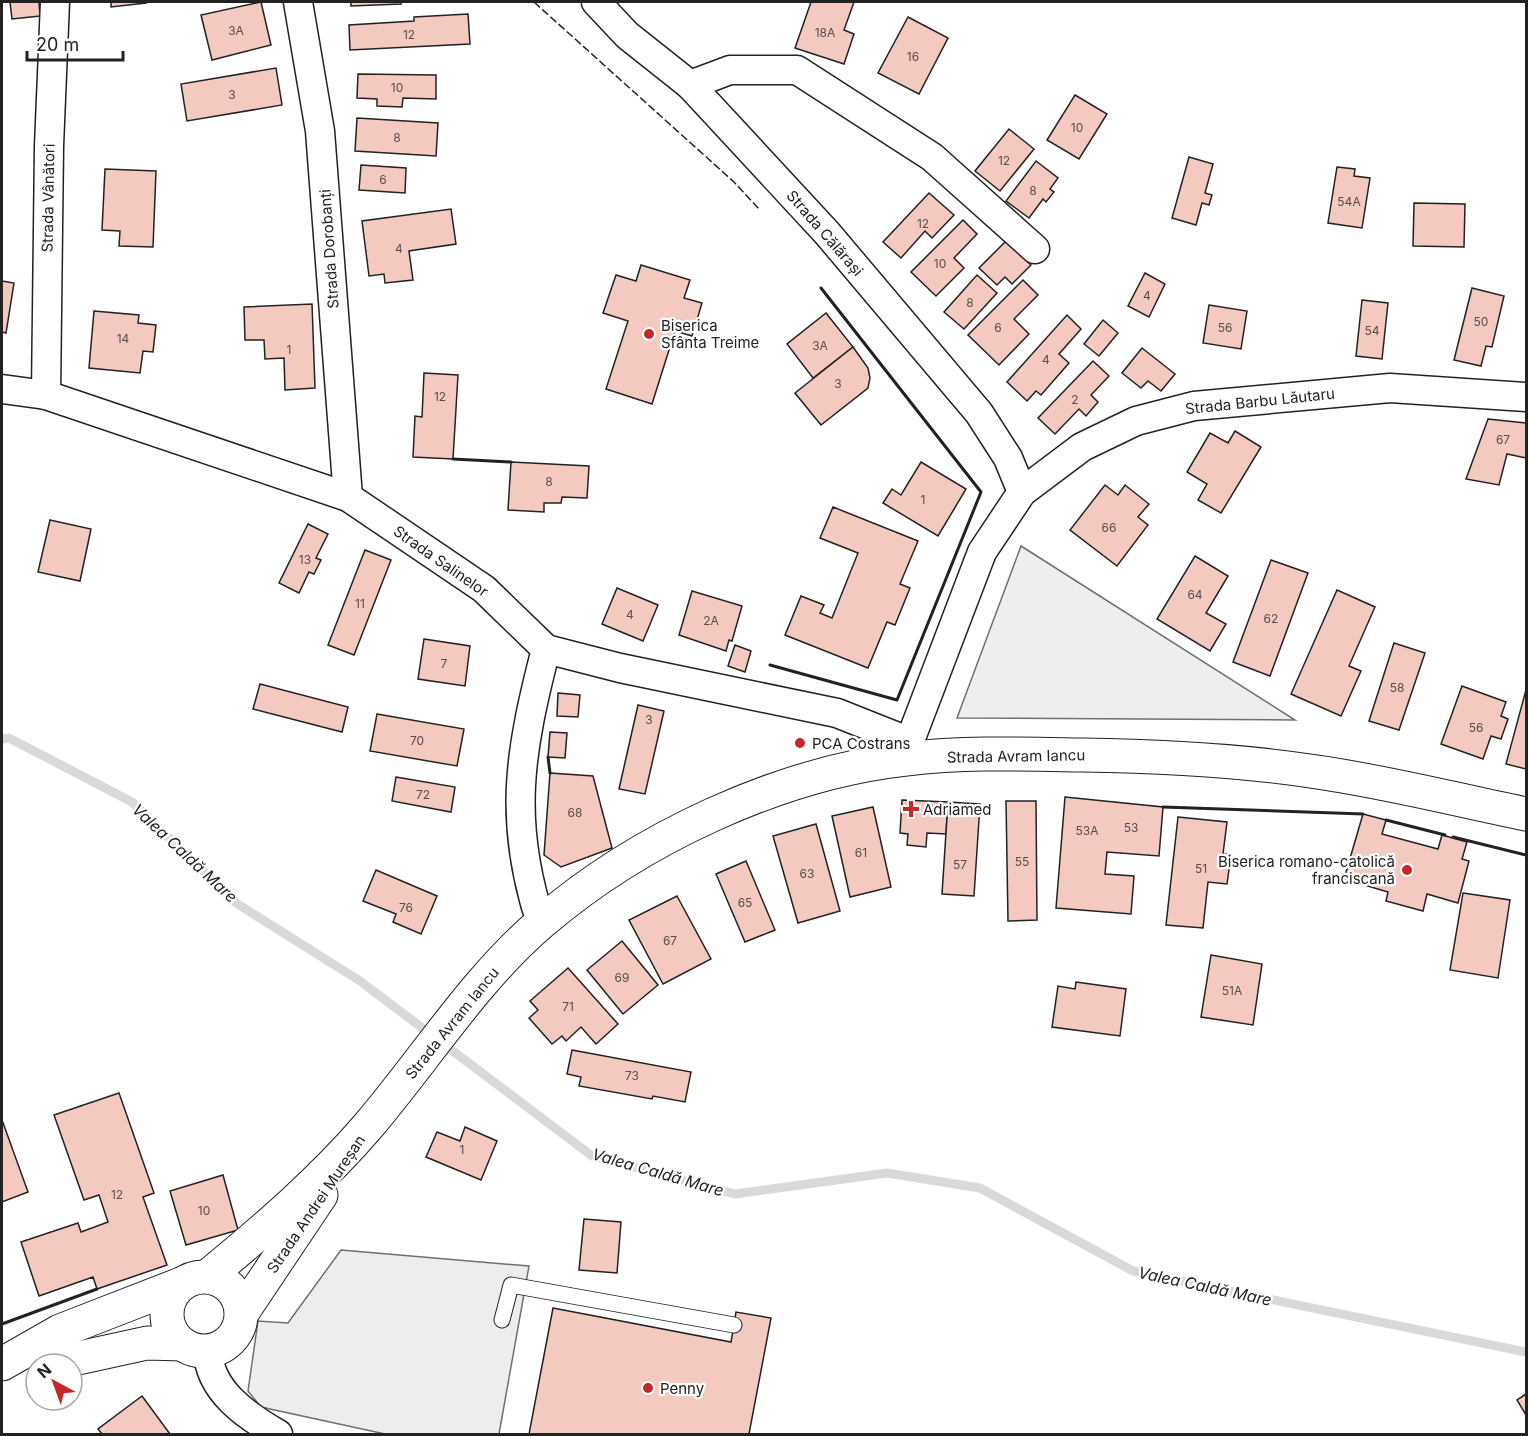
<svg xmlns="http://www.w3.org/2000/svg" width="1528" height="1436" viewBox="0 0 1528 1436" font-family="Inter,sans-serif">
<rect width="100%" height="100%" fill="#fff"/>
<!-- green -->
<path fill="#eee" stroke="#6f6f6f" stroke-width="1.5" d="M1021,546l274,174 -338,-2z"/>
<!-- parking -->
<path fill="#ededed" stroke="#6f6f6f" stroke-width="1.5" d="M341,1250l188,16 -30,168h-114l-124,-27 -13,-16 10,-70 30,2z"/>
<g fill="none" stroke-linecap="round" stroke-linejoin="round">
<!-- stream -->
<path stroke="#d9d9d9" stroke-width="9" d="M2,739l7,-1 123,64 104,101 124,78 232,175 143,38 152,-21 93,15 153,83 393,81"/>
</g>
<!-- building -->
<g fill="#f3c9c0" stroke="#222" stroke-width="1.5">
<path d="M10,2h29l1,14 -28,3z"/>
<path d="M111,2h35v1l-35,4z"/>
<path d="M261,2l10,43 -59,15 -11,-45z"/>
<path d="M351,2h50v2l-50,2z"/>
<path d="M811,2h43l-10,28 10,4 -10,30 -49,-16z"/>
<path d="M468,14l2,30 -120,6 -1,-25 65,-4v-4z"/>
<path d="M908,17l40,21 -29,56 -41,-21z"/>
<path d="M276,68l6,37 -95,16 -6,-37z"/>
<path d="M358,74l78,1v24l-33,-1 -1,9 -25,-1v-7l-20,-1z"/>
<path d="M1075,95l32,19 -28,45 -32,-19z"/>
<path d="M357,118l81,5 -2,33 -81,-5z"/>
<path d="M1009,129l25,20 -34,42 -25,-20z"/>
<path d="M1189,157l24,7 -8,29 7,2 -3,10 -7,-2 -6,22 -24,-7z"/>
<path d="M1036,161l22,17 -8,11 4,3 -8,10 -3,-3 -14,19 -23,-17z"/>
<path d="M361,165l45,3 -1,25 -46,-3z"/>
<path d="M1337,167l18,2 -1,7 16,2 -8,50 -34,-5z"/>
<path d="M105,169l51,2 -3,76 -34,-1 1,-15 -18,-1z"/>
<path d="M929,193l25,22 -22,23 -7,-7 -24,27 -18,-16z"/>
<path d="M1414,203l51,1 -1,43 -51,-1z"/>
<path d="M451,209l5,35 -47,7 4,29 -28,3 -1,-9 -15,2 -7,-55z"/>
<path d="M963,220l14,14 -23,24 10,10 -28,28 -25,-24z"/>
<path d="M1006,241l25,24 -19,19 -7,-7 -8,8 -18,-17z"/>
<path d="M641,265l49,15 -6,18 18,5 -10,33 -17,-5 -23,73 -46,-15 22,-68 -25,-8 13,-38 20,6z"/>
<path d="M1145,273l20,11 -16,33 -21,-11z"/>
<path d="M977,275l20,18 -33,36 -20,-17z"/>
<path d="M1023,280l15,15 -24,24 15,15 -30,31 -31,-30z"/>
<path d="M2,281l12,2 -8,50 -4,-1z"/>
<path d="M1472,288l32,8 -12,51 -6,-1 -5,20 -27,-6z"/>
<path d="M1362,300l26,3 -6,56 -26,-3z"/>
<path d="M312,304l3,84 -30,2 -1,-32 -19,1 -1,-19h-19l-1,-33z"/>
<path d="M1209,305l38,6 -6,38 -38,-6z"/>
<path d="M94,311l45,4 -1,8 18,2 -3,27 -10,-1 -3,22 -51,-5z"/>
<path d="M826,313l27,34 -40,31 -26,-34z"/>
<path d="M1067,315l14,14 -22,25 10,9 -28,32 -5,-4 -9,10 -20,-19z"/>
<path d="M1103,320l15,13 -19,23 -15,-12z"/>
<path d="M853,347l15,21 2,10 -2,10 -47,37 -26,-32z"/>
<path d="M1142,348l33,26 -14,17 -13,-10 -7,7 -19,-15z"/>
<path d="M1093,361l16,15 -18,19 7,7 -12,14 -7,-7 -24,25 -17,-16z"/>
<path d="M424,373l34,2 -5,84 -40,-2 2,-41 7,1z"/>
<path d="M1488,419l38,4v35l-19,-4 -8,31 -33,-6z"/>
<path d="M1235,431l26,16 -40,66 -23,-13 9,-16 -20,-12 23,-39 18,10z"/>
<path d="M511,462l78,4 -2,32 -25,-1 -1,6h-17v9l-36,-2z"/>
<path d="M921,462l45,27 -28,47 -55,-33 9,-14 9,6z"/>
<path d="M1105,485l13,10 7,-10 24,19 -11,13 10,8 -31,41 -47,-36z"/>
<path d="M833,507l85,34 -18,43 10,4 -15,37 -8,-3 -19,46 -83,-33 16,-39 23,9 -4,8 12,5 26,-65 -38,-15z"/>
<path d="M50,520l41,9 -11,52 -42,-9z"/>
<path d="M308,524l20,10 -12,24 5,2 -7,14 -5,-2 -10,21 -20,-10z"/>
<path d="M365,550l26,10 -37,95 -26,-10z"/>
<path d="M1195,556l33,20 -22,37 20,11 -16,27 -53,-32z"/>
<path d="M1271,560l37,13 -38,103 -37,-14z"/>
<path d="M617,588l41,17 -15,36 -41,-17z"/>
<path d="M1337,590l38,17 -26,59 12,5 -20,45 -50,-22z"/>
<path d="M692,591l50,15 -10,35 -3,-1 -3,11 -47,-16z"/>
<path d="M424,639l46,7 -5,40 -47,-7z"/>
<path d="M1394,643l31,10 -26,77 -30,-9z"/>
<path d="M735,645l16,6 -6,21 -17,-6z"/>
<path d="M260,684l88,23 -6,25 -89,-23z"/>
<path d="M1462,686l44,16 -5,14 7,3 -7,20 -10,-3 -8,23 -42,-15z"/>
<path d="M1526,690v79l-20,-5z"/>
<path d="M558,693l22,2 -2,22 -21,-1z"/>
<path d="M638,705l26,6 -19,83 -26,-5z"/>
<path d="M377,714l87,15 -7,37 -87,-15z"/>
<path d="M550,732l17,1 -2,25 -17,-1z"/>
<path d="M550,773l43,3 19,72 -51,19 -17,-12z"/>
<path d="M396,777l59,10 -4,25 -59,-11z"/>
<path d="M1065,797l98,10 -4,49 -52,-4 -2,22 29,2 -3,38 -75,-6z"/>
<path d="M902,800l46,2 -2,32 -19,-1 -1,14 -19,-2 1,-11 -8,-1z"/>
<path d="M1006,801h30l1,119 -29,1z"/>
<path d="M948,802l32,2 -6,92 -32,-2z"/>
<path d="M873,807l18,80 -41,10 -18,-81z"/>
<path d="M1363,814l23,6 -4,14 56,15 4,-14 25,7 -5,17 7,2 -11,42 -31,-9 -4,17 -37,-10 2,-9 -44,-13z"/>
<path d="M1178,817l49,5 -4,32 8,1 -4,29 -19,-2 -5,46 -37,-3z"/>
<path d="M816,824l24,87 -42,12 -25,-87z"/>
<path d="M746,861l29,69 -30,12 -29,-68z"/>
<path d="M376,870l61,26 -16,38 -28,-12 3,-8 -33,-13z"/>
<path d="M1463,893l47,7 -12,78 -48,-8z"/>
<path d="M677,896l34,63 -48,25 -34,-64z"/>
<path d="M622,941l36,44 -35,29 -36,-44z"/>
<path d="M1211,955l51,9 -9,61 -52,-8z"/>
<path d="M568,968l50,56 -22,20 -15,-17 -15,14 -4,-5 -10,8 -23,-26 9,-8 -8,-9z"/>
<path d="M1076,982l50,7 -6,47 -68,-9 6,-41 17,3z"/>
<path d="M572,1050l119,22 -6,30 -32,-6 -1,3 -73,-13 2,-9 -14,-3z"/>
<path d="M119,1093l35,100 -11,4 24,68 -70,24 -4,-12 -54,19 -18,-54 57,-19 3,9 27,-10 -9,-27 -15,5 -30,-85z"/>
<path d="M2,1120l26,72 -26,10z"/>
<path d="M465,1127l32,14 -16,39 -55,-23 11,-25 23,9z"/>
<path d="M223,1175l15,55 -52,15 -16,-54z"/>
<path d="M584,1219l37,3 -4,51 -38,-3z"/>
<path d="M553,1308l178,34 5,-30 35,6 -22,116h-220z"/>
<path d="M1526,1394v21l-9,-15z"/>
<path d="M142,1396l28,38h-68l-4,-5z"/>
</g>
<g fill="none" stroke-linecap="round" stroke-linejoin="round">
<!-- lane casing -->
<g stroke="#222" stroke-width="17">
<path id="lane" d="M502,1320l9,-35 223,40"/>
</g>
<!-- street casing -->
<g stroke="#222" stroke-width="31">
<g id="street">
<path d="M298,2l22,129 28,366"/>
<path d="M596,2l31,33 63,50 137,148 152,180 29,45 14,34"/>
<path d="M690,85l40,-15h67l135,87 103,92"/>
<path d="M2,389l44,6 302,102 136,92 62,60 74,19 217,45 73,29"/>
<path d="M46,395l3,-249 6,-144"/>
<path d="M903,759l79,-207 40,-60 60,-45 54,-26 58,-15 196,-18 136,9"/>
<path d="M541,923c-34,-103 -21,-173 5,-274"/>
<path d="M208,1351c1,40 39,65 70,83"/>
</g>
</g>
<!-- secondary casing -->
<g stroke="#222" stroke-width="35">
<g id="secondary">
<path d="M208,1276c57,-47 113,-95 161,-151 57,-67 106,-146 173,-203 97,-83 237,-149 364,-163 59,-7 117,-5 176,-4 78,1 157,5 235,17 70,10 140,28 209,42"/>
<circle cx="204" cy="1314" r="37"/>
<path d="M242,1313l79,-118"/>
<path d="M2,1364l58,-33 121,-47"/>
<path d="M51,1364l96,-21 35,1"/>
</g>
</g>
<!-- lane -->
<use href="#lane" stroke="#fff" stroke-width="15"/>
<!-- street -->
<use href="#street" stroke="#fff" stroke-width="28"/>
<!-- secondary -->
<use href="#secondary" stroke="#fff" stroke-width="33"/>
<!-- fence -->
<path stroke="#222" stroke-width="1.5" stroke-dasharray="8 3" stroke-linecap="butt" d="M534,2l200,180 25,27"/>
<!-- wall -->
<g stroke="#222" stroke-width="3">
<path d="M453,459l58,3"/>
<path d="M770,665l127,35 84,-208 -160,-204"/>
<path d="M548,757l2,16"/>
<path d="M1163,807l200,7"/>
<path d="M1386,820l59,15"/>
<path d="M1453,837l73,18"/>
<path d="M2,1324l95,-35"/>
</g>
</g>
<!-- markers -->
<g fill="#c62828" stroke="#fff" stroke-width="2">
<circle cx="649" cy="334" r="6"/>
<circle cx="800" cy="743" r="6"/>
<path d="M908 800h6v6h6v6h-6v6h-6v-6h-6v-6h6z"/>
<circle cx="1407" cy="870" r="6"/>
<circle cx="648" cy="1388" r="6"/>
</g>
<g text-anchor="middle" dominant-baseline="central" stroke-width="4.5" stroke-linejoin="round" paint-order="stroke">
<!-- number labels -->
<g font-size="12" fill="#564c4a">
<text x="236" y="30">3A</text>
<text x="825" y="32">18A</text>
<text x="409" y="34">12</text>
<text x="913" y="56">16</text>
<text x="397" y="87">10</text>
<text x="232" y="94">3</text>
<text x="1077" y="127">10</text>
<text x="397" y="137">8</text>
<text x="1004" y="160">12</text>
<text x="383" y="179">6</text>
<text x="1033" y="190">8</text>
<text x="1349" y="201">54A</text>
<text x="923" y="223">12</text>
<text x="399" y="248">4</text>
<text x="940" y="263">10</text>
<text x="1147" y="295">4</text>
<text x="970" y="302">8</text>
<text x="1481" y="321">50</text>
<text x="998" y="327">6</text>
<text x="1225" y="327">56</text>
<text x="1372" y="330">54</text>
<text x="123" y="338">14</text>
<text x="820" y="345">3A</text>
<text x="289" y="349">1</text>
<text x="1046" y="359">4</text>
<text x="838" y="383">3</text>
<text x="440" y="396">12</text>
<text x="1075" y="399">2</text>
<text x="1503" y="439">67</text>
<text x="549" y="481">8</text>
<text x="923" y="499">1</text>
<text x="1109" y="527">66</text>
<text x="305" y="559">13</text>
<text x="1195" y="594">64</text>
<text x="360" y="603">11</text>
<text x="630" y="614">4</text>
<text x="1271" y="618">62</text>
<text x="711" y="620">2A</text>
<text x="444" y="663">7</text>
<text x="1397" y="687">58</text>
<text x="649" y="719">3</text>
<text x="1476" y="727">56</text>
<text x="417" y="740">70</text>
<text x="423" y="794">72</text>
<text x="575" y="812">68</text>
<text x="1131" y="827">53</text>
<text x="1087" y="830">53A</text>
<text x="861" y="852">61</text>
<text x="1022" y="861">55</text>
<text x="960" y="864">57</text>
<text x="1201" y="868">51</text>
<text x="807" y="873">63</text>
<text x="745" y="902">65</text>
<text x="406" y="907">76</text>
<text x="670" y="940">67</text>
<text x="622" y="977">69</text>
<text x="1232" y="990">51A</text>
<text x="568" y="1006">71</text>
<text x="632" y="1075">73</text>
<text x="462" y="1149">1</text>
<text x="117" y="1194">12</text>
<text x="204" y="1210">10</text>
</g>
<!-- street labels -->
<g font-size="15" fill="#222" stroke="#fff">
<text transform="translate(48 198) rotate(-89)">Strada Vânători</text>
<text transform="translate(825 233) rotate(49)">Strada Călărași</text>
<text transform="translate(329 249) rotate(-94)">Strada Dorobanți</text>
<text transform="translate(1260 401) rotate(-6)">Strada Barbu Lăutaru</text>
<text transform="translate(441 561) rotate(35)">Strada Salinelor</text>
<text transform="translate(1016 756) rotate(-1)">Strada Avram Iancu</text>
<text transform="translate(452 1023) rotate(-51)">Strada Avram Iancu</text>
<text transform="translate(316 1204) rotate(-56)">Strada Andrei Mureșan</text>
</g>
<!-- poi labels -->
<g font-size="15" fill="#222" stroke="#fff" text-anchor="start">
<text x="661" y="325">Biserica<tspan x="661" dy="17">Sfânta Treime</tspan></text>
<text x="812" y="743">PCA Costrans</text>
<text x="923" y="809">Adriamed</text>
<text x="1395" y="861" text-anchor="end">Biserica romano-catolică<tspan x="1395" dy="17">franciscană</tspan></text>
<text x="660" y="1388">Penny</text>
</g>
<!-- water labels -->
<g font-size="16" font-style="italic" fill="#222" stroke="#fff">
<text transform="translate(185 853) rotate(43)">Valea Caldă Mare</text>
<text transform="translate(658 1172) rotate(16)">Valea Caldă Mare</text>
<text transform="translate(1205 1286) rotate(12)">Valea Caldă Mare</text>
</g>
</g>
<!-- border -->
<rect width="1528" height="1436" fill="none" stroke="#222222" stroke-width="6"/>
<!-- north arrow -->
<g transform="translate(54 1382) rotate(319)"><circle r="28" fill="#ffffff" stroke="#a7a7a7" stroke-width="1.5"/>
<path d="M0-4.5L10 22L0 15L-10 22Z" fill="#c62828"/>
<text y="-9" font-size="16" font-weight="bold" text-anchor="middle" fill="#222222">N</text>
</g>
<!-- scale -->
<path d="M27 51v9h96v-9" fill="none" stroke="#222222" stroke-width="3"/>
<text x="36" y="51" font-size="18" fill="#222222" stroke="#ffffff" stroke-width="4.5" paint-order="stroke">20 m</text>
</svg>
